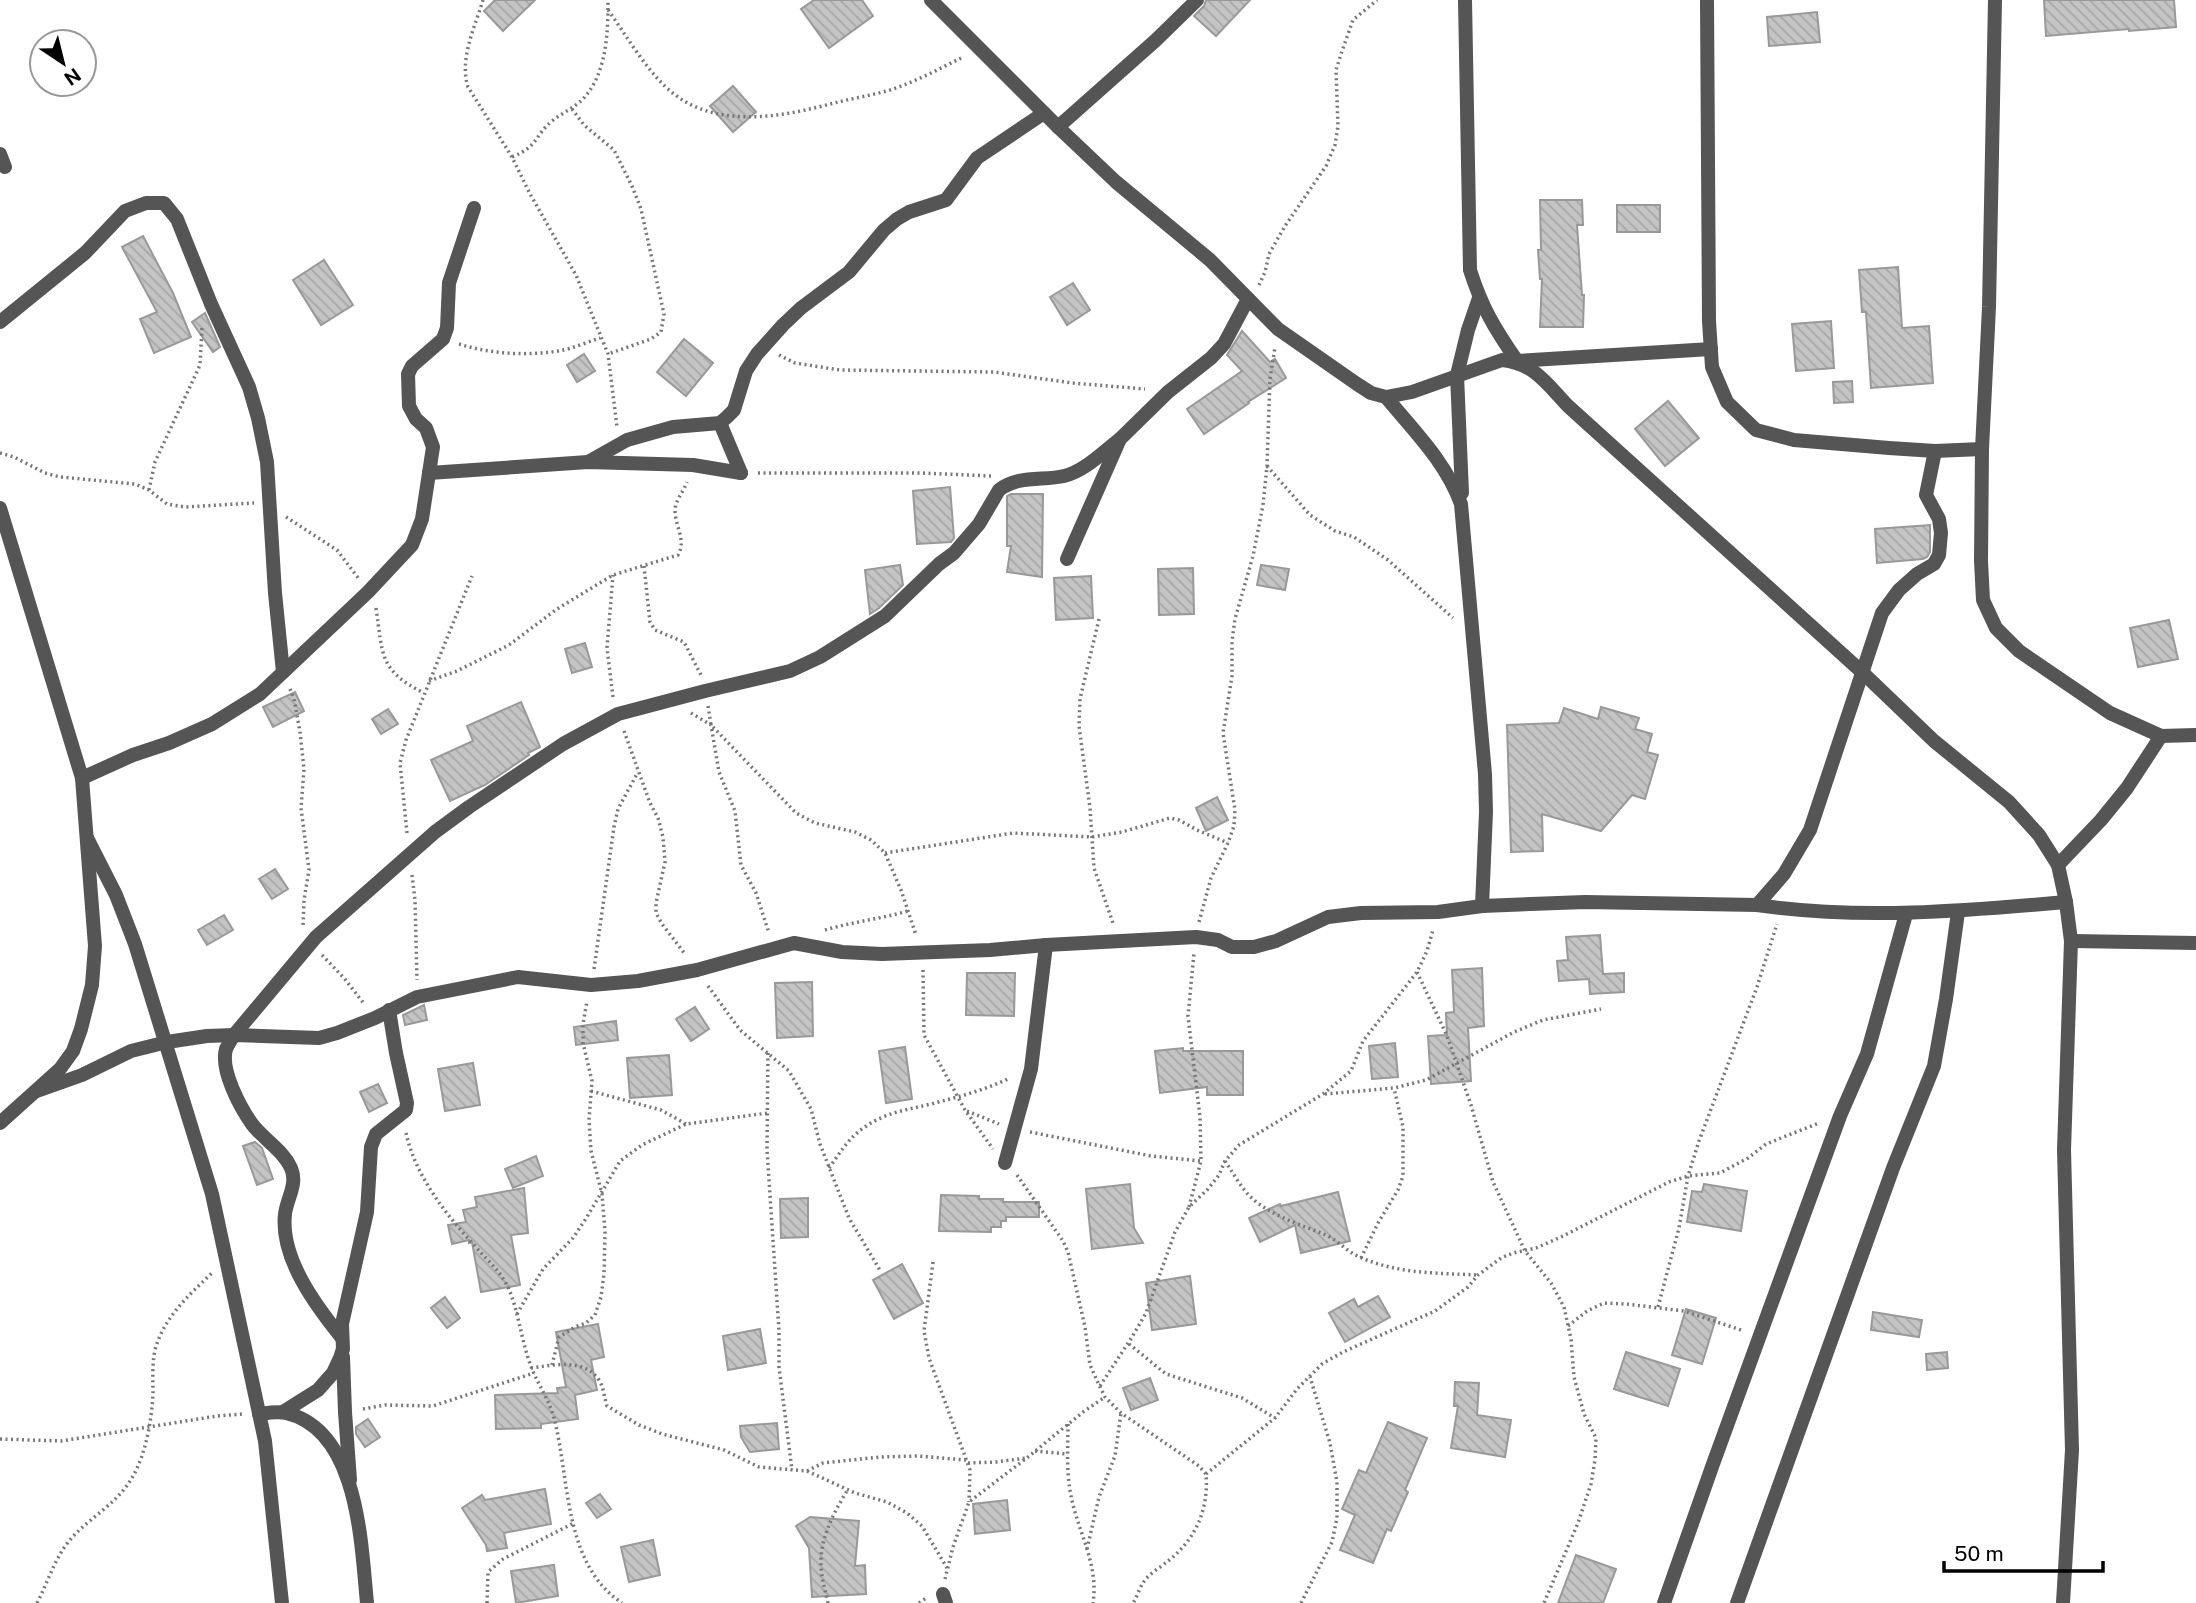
<svg xmlns="http://www.w3.org/2000/svg" width="2196" height="1603" viewBox="0 0 2196 1603" font-family="'Public Sans',sans-serif">
<defs>
<pattern id="building-back-hatch" width="6" height="6" patternUnits="userSpaceOnUse" patternTransform="scale(1.75)"><rect width="6" height="6" fill="#c4c4c4"/><path d="M-1 5l2 2M0 0l6 6M5-1l2 2" fill="none" stroke="#a7a7a7"/></pattern>
</defs>
<rect width="100%" height="100%" fill="#fff"/>
<!-- building -->
<g fill="url(#building-back-hatch)" stroke="#999" stroke-width="2">
<path d="M495,0h40l-32,31 -19,-20z"/>
<path d="M814,0h48l11,16 -44,32 -28,-39z"/>
<path d="M1206,0h44l-34,36 -22,-20 10,-10z"/>
<path d="M2044,0h130l2,27 -47,4v-2l-83,7z"/>
<path d="M1817,12l3,30 -51,4 -2,-29z"/>
<path d="M733,86l23,26 -23,20 -23,-26z"/>
<path d="M1540,200h42l1,25h-6l5,70h2l-1,32h-43l2,-48h-2l-2,-29h3z"/>
<rect x="1617" y="205" width="43" height="27"/>
<path d="M143,236l30,57 18,44 -37,16 -14,-34 17,-7 -35,-65z"/>
<path d="M324,260l29,45 -32,20 -28,-45z"/>
<path d="M1898,267l4,61 27,-2 4,57 -62,5 -5,-76h-4l-3,-42z"/>
<path d="M1073,283l17,27 -23,15 -17,-28z"/>
<path d="M205,313l15,34 -7,5 -21,-30z"/>
<path d="M1831,321l3,47 -38,3 -4,-47z"/>
<path d="M1242,331l28,31 5,-3 11,19 -38,24 1,1 -45,31 -17,-25 55,-38 -15,-16z"/>
<path d="M684,339l29,24 -27,33 -29,-24z"/>
<path d="M584,354l11,17 -18,11 -10,-17z"/>
<path d="M1852,381l1,21 -19,1 -1,-21z"/>
<path d="M1668,401l31,37 -34,28 -30,-37z"/>
<path d="M950,487l4,51 -3,4 -34,2 -4,-53z"/>
<path d="M1011,494h32l-1,83 -35,-5 4,-26h-4v-50z"/>
<path d="M1930,525v27l-3,5 -4,2 -46,4 -2,-34z"/>
<path d="M900,565l3,20 -24,23 -9,6 -5,-44z"/>
<path d="M1261,565l28,4 -4,21 -28,-5z"/>
<path d="M1193,568l1,46 -35,1 -1,-46z"/>
<path d="M1091,576l2,42 -37,2 -2,-42z"/>
<path d="M2169,620l9,39 -40,8 -8,-39z"/>
<path d="M585,643l7,24 -20,6 -7,-24z"/>
<path d="M295,692l9,19 -31,16 -10,-20z"/>
<path d="M521,702l19,45 -12,6 1,2 -44,30 -35,16 -19,-41 42,-19 -6,-15z"/>
<path d="M1601,707l38,11 -4,11 17,5 -5,18 11,3 -13,44 -13,-4 -31,36 -59,-17 1,37 -32,1 -4,-127 52,-2 5,-15 34,11z"/>
<path d="M388,709l10,15 -17,10 -9,-15z"/>
<path d="M1217,797l11,23 -22,11 -10,-23z"/>
<path d="M275,869l13,20 -16,10 -13,-20z"/>
<path d="M224,915l9,15 -26,15 -9,-15z"/>
<path d="M1600,935l3,39 21,-1v19l-34,2 -1,-15 -30,2 -2,-20 11,-1 -2,-23z"/>
<path d="M1482,968l2,58 -16,2 3,53 -40,3 -3,-48 19,-1 -1,-22 8,-1 -2,-42z"/>
<path d="M967,973h48l-1,43 -48,-1z"/>
<path d="M812,982l1,54 -36,2 -2,-55z"/>
<path d="M424,1005l3,15 -22,5 -2,-10z"/>
<path d="M695,1007l14,22 -18,12 -15,-22z"/>
<path d="M616,1021l2,19 -42,5 -2,-18z"/>
<path d="M1395,1043l3,34 -26,2 -3,-33z"/>
<path d="M905,1047l7,52 -26,4 -7,-52z"/>
<path d="M1183,1048v3h60v44h-36v-8l-47,6 -5,-42z"/>
<path d="M669,1055l3,40 -42,3 -3,-40z"/>
<path d="M473,1063l7,42 -35,6 -7,-42z"/>
<path d="M378,1084l9,19 -18,9 -9,-20z"/>
<path d="M255,1142l7,6 11,31 -16,6 -14,-39z"/>
<path d="M536,1156l7,20 -30,12 -8,-19z"/>
<path d="M1130,1184l4,44 9,15 -51,6 -6,-60z"/>
<path d="M1704,1184l43,7 -6,40 -54,-9 5,-31 10,1z"/>
<path d="M524,1188l4,45 -17,2 9,50 -39,7 -9,-50 -3,1v-3l-17,4 -4,-19 18,-3 -3,-12 14,-3 -2,-10z"/>
<path d="M1338,1192l12,49 -49,12 -6,-28 -35,17 -11,-24 31,-14 1,2z"/>
<path d="M941,1195l38,1v3h24v3h36v15h-33v4h-5v6h-10v5l-52,-1z"/>
<path d="M808,1198v39l-27,1 -1,-39z"/>
<path d="M902,1264l21,39 -29,16 -21,-39z"/>
<path d="M1190,1276l6,48 -44,6 -6,-47z"/>
<path d="M1378,1296l12,21 -45,25 -16,-29 25,-14 4,8z"/>
<path d="M445,1297l15,21 -13,10 -16,-20z"/>
<path d="M1686,1309l30,9 -14,46 -30,-9z"/>
<path d="M1873,1312l49,8 -3,17 -48,-7z"/>
<path d="M598,1324l6,33 -13,3 6,30 -22,5 3,24 -37,5v4l-45,1 -1,-34 63,-2 -1,-5 9,-1 -10,-55z"/>
<path d="M760,1329l6,34 -38,7 -5,-34z"/>
<path d="M1626,1352l54,17 -12,37 -54,-17z"/>
<path d="M1947,1352l1,16 -21,2 -1,-16z"/>
<path d="M1150,1378l8,22 -27,10 -8,-22z"/>
<path d="M1455,1382l24,1 -2,32 34,5 -6,37 -54,-9 7,-42h-4z"/>
<path d="M368,1419l12,18 -15,10 -9,-13v-7z"/>
<path d="M1388,1422l39,16 -22,52 3,2 -17,39 -4,-2 -14,34 -33,-13 15,-35 -13,-6 17,-39 7,3z"/>
<path d="M777,1423l2,26 -29,3 -9,-15 -1,-11z"/>
<path d="M545,1489l6,35 -47,9 3,15 -20,3 -1,-6 -24,-37 20,-13 3,5z"/>
<path d="M600,1494l11,15 -14,9 -11,-15z"/>
<path d="M1007,1500l3,30 -35,4 -2,-30z"/>
<path d="M810,1517l49,4 -4,45 10,-1 1,29 -54,3 -3,-49 -13,-22z"/>
<path d="M653,1540l7,35 -31,7 -8,-35z"/>
<path d="M1576,1555l40,14 -13,34h-45z"/>
<path d="M554,1565l4,31 -42,7 -5,-32z"/>
</g>
<g fill="none" stroke-linecap="round" stroke-linejoin="round">
<!-- path -->
<g stroke="#777" stroke-width="3.5" stroke-dasharray="2 3.5" stroke-linecap="butt">
<path d="M483,0c-8,27 -24,59 -15,87l44,70 17,35 47,83 32,79 9,73"/>
<path d="M608,10c19,26 40,64 66,84 46,36 112,22 164,8 17,-4 35,-7 52,-12 25,-8 49,-21 73,-33"/>
<path d="M572,109l12,16 30,25 18,36 9,23 23,105 -3,18 -10,7 -43,15"/>
<path d="M512,157c27,-11 22,-21 40,-36 10,-8 22,-13 31,-22 24,-26 25,-66 25,-99"/>
<path d="M1259,285l6,-13 4,-18 16,-28 41,-60 9,-21 3,-19 -2,-56 6,-19 11,-31 24,-20"/>
<path d="M459,344c32,10 66,12 99,7 14,-2 29,-9 42,-13"/>
<path d="M779,355l16,8 45,7 154,2 78,11 73,6"/>
<path d="M0,453l14,4 31,16 15,4 75,7 14,6 18,14 18,3 69,-4"/>
<path d="M1267,466l43,49 25,16 19,6 34,23 65,58"/>
<path d="M758,473h163l70,3"/>
<path d="M149,490l6,-28 45,-97 2,-37"/>
<path d="M286,517l51,33 22,29"/>
<path d="M644,566l6,56 5,8 29,12 17,33"/>
<path d="M376,608c7,46 2,62 48,85"/>
<path d="M1099,619l-19,80 -1,27 11,82 4,60 20,58"/>
<path d="M429,681l28,-10 52,-26 48,-36 56,-34 65,-20c10,-17 -7,-33 -2,-51 3,-8 8,-14 11,-22"/>
<path d="M290,689l4,10 6,33 4,37 -3,39 8,62 -5,30 -1,26"/>
<path d="M613,697l-6,-49 6,-73"/>
<path d="M708,706l3,19 85,88 19,10 40,9 16,8 14,13 16,37 15,45"/>
<path d="M691,713l20,12 8,47 16,39 6,54 15,28 13,40"/>
<path d="M624,731l26,72 8,15 5,19 2,25 -9,41v10l6,11 23,30"/>
<path d="M407,833l-7,-70 6,-23 66,-164"/>
<path d="M885,853l128,-20 79,4 30,-5 48,-14 9,2 18,10 31,13"/>
<path d="M412,875l3,25 2,80"/>
<path d="M1199,922l12,-44 17,-35 6,-17 1,-16 -12,-77 9,-57v-35l3,-22 18,-63 10,-51 4,-39 3,-87 5,-32"/>
<path d="M825,930c27,-8 55,-11 83,-19"/>
<path d="M322,955l22,23 21,27"/>
<path d="M594,969l20,-142 4,-18 20,-37"/>
<path d="M923,970l1,65 41,75 28,39"/>
<path d="M1417,972l30,64 24,69 22,77 32,69 26,32 13,24 7,32 3,38 10,37 12,24 -1,22 -4,24 -13,39 -34,80"/>
<path d="M708,986l32,44 49,41 22,38 9,35 29,74 32,54"/>
<path d="M768,1053l-1,97 12,181v36l13,103"/>
<path d="M591,1091l70,19 25,14"/>
<path d="M1325,1094l69,-6 32,-8 88,-48 29,-12 58,-11"/>
<path d="M967,1111l32,13"/>
<path d="M1030,1132l121,24 50,5"/>
<path d="M406,1133c9,42 40,82 69,113 16,19 28,26 37,51 8,24 11,50 20,72 7,17 17,31 22,49 16,61 9,146 68,185"/>
<path d="M1225,1161c9,13 17,29 29,39 20,17 48,25 72,35 13,6 22,18 36,23 37,16 76,15 116,17"/>
<path d="M829,1168c11,-15 20,-31 36,-41 21,-15 42,-17 66,-23 27,-7 54,-14 79,-26"/>
<path d="M1017,1175l46,66 5,11 17,75 5,38 10,22 5,10 16,16 78,53 7,8c3,36 -11,66 -38,87 -8,7 -20,13 -25,22 -4,6 -6,14 -10,20"/>
<path d="M1189,1207l12,-46 -1,-44 -12,-101 6,-63"/>
<path d="M1361,1258l17,-35 20,-33 5,-14v-49l-9,-39"/>
<path d="M933,1262l-9,69 5,27 41,112 -1,32"/>
<path d="M1658,1307l21,-79 9,-52 11,-35 58,-154 20,-63"/>
<path d="M517,1314l26,-45 30,-31 14,-21 33,-56 22,-16 44,-21 82,-11"/>
<path d="M1568,1326l19,-15 17,-8 22,1 58,7 60,20"/>
<path d="M1129,1344l37,30 76,24 33,20"/>
<path d="M552,1365l7,-28 16,-10 11,-4 9,-8 6,-18 3,-23 1,-42 -3,-38 -11,-43 -2,-31 3,-39 -9,-38v-19l4,-23"/>
<path d="M531,1368c21,-3 54,-10 68,12 5,8 5,17 8,26l32,19 23,9 62,16 35,17 48,4 48,22 32,9 20,11 15,13 25,42"/>
<path d="M1100,1386l32,-49 14,-24 29,-81 14,-25 19,-18 11,-14 6,-14 14,-16 84,-51 28,-23 12,-30 54,-69 10,-21 6,-21"/>
<path d="M363,1409l22,-4 48,1 101,-33"/>
<path d="M1068,1424c0,24 -2,48 3,72 7,36 28,69 22,107"/>
<path d="M0,1439l61,2 156,-25 26,-2"/>
<path d="M1035,1451l33,3"/>
<path d="M968,1463l28,-1 30,-4"/>
<path d="M807,1471l16,-8 57,-6 38,-1 48,4"/>
<path d="M1206,1474l69,-56 22,-29 25,-25 21,-12 92,-41 33,-24 10,-12 23,-17 12,-5 23,-5 27,-12 106,-54 19,-6 32,-3 28,-15 18,-14 53,-21"/>
<path d="M1087,1549l12,-52 16,-41 6,-43"/>
<path d="M945,1579l8,-32 16,-45 59,-45 55,-45 22,-15"/>
<path d="M37,1603c11,-21 17,-43 32,-62 19,-23 49,-37 64,-65 13,-22 19,-58 20,-83 0,-14 -1,-29 2,-43 9,-33 34,-55 57,-77"/>
<path d="M487,1603l1,-31 15,-13 71,-36"/>
<path d="M828,1603c-3,-13 -7,-26 -7,-39 -1,-27 14,-53 27,-75"/>
<path d="M919,1603l7,-5"/>
<path d="M1301,1603l31,-61 5,-24v-36l-7,-39 -20,-66"/>
</g>
<!-- street -->
<g stroke="#555" stroke-width="14">
<path d="M931,0l127,127 58,55 94,78 68,69 79,55 14,9 15,4 26,-5 90,-32c32,3 45,24 66,46l294,266 72,69 75,61 30,33 19,30 8,37 5,39 -7,209 8,300 -9,153"/>
<path d="M1465,0l5,270c12,38 25,59 47,91l194,-12"/>
<path d="M1707,0l2,321 3,46 15,35 29,28 38,10 95,8 46,3 47,-2"/>
<path d="M1995,0l-6,307 -7,142 -1,112 2,39 13,28 23,23 91,62 51,23 35,-1"/>
<path d="M1058,127l98,-87 41,-40"/>
<path d="M0,154l5,13"/>
<path d="M0,322l85,-69 40,-42 21,-8h18l13,16 34,85 38,83 9,31 9,44 8,131 8,79"/>
<path d="M1386,397c28,34 60,65 75,107l24,270 1,38 -4,94"/>
<path d="M720,423l21,50"/>
<path d="M588,462l39,-22 46,-13 47,-4 7,-6 7,-7 12,-39 11,-17 26,-29 18,-17 48,-36 35,-42 13,-11 12,-7 37,-12 31,-42 67,-45"/>
<path d="M429,473l159,-11 105,3 48,8"/>
<path d="M1462,493l-5,-118 11,-45 11,-32"/>
<path d="M0,508l82,270 13,168 -3,39 -11,44 -8,22 -13,18 -60,54"/>
<path d="M1067,559l53,-120 48,-47 43,-34 13,-14 24,-45"/>
<path d="M82,778l51,-23 36,-12 43,-19 48,-30 108,-102 44,-47 10,-26 11,-72 -7,-19 -10,-9 -7,-13 -1,-32 4,-8 31,-27 4,-11 2,-45 25,-75"/>
<path d="M87,838l29,57 19,49 77,250 53,247 17,162"/>
<path d="M2058,865l43,-45 26,-32 34,-52"/>
<path d="M1757,905l27,-31 26,-44 72,-217 17,-23 18,-16 17,-10 5,-9 2,-22 -2,-14 -13,-24 9,-44"/>
<path d="M2071,941l125,2"/>
<path d="M37,1091l45,-16 49,-24 36,-9 40,-6 27,-1 85,3 18,-5 38,-15 42,-21 101,-20 73,8 47,-4 59,-11 97,-27 48,9 40,2 108,-4 56,-5 150,-8 22,3 14,7h22l22,-6 52,-24 33,-4 77,-1 44,-6 103,-4 172,3c103,15 207,6 309,-3"/>
<path d="M1005,1163l26,-94 15,-124"/>
<path d="M342,1338c-26,-32 -62,-80 -57,-124 2,-16 13,-30 6,-46 -8,-18 -28,-29 -39,-44 -12,-17 -32,-54 -26,-75 2,-4 5,-9 8,-14l82,-98 119,-105 34,-25 94,-63 55,-30 87,-23 85,-20 30,-14 65,-41 54,-52 15,-11 25,-29 20,-34c19,-15 44,-9 65,-14 21,-5 40,-25 56,-37"/>
<path d="M343,1357l2,55 5,68"/>
<path d="M283,1412l35,-22 15,-17 7,-15 3,-9 -1,-25 25,-112 4,-65 5,-13 30,-24 1,-7 -11,-50 -7,-43"/>
<path d="M259,1414c8,-1 18,-3 27,-1 73,17 75,131 81,190"/>
<path d="M943,1594l3,9"/>
<path d="M1664,1603l49,-139 127,-348 27,-62 39,-140"/>
<path d="M1737,1603l156,-435 41,-102 12,-67 12,-87"/>
</g>
</g>
<!-- north arrow -->
<g transform="translate(63 63) rotate(145)"><circle r="33" fill="#ffffff" stroke="#999999" stroke-width="2"/>
<path d="M0-5L12 26L0 18L-12 26Z" fill="#000000"/>
<text y="-10" font-size="19" font-weight="bold" text-anchor="middle" fill="#000000">N</text>
</g>
<!-- scale -->
<path d="M1944 1561v10h159v-10" fill="none" stroke="#000000" stroke-width="3.5"/>
<text x="1954" y="1561" font-size="21" fill="#000000" stroke="#ffffff" stroke-width="5" paint-order="stroke">50 m</text>
</svg>
